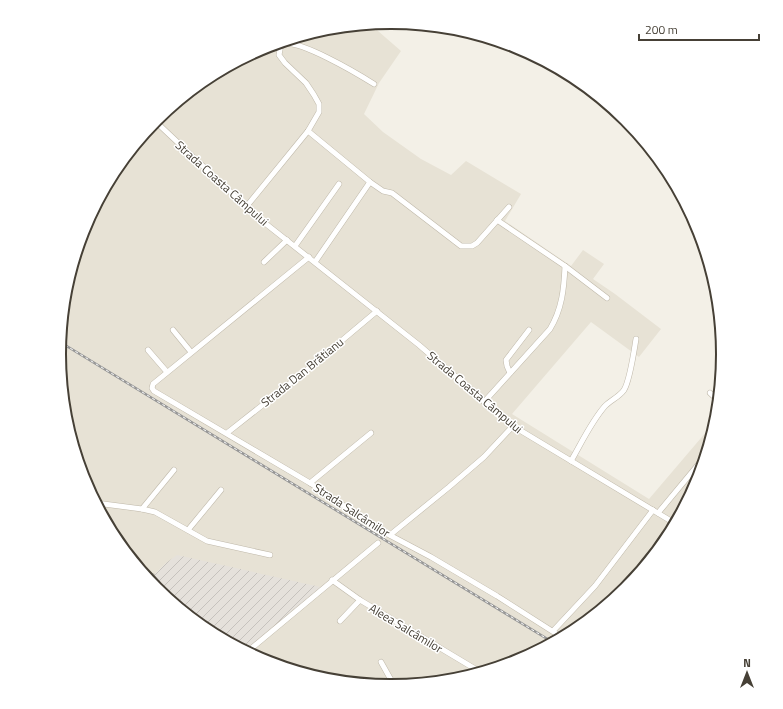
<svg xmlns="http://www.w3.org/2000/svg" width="783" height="709" viewBox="0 0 783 709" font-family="'Titillium Web',sans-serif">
<defs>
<pattern id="industrial-furrows" width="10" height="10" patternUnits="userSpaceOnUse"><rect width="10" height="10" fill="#e5e1db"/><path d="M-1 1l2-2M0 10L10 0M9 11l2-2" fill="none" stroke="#c6c2bd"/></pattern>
<pattern id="forest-firs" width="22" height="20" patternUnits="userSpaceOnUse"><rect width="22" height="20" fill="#cce7b0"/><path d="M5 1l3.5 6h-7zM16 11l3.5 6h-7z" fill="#b1c798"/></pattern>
</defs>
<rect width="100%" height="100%" fill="#f3f0e7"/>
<!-- residential -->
<path fill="#e7e2d5" d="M370,24l31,27 -22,32 -15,31 19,18 38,27 30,16 15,-14 55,33 -16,27 66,45 12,-16 21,14 -11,15 22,15 46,35 -22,28 -48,-35 -79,92 137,85 69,-81 -19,64 -31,57 -42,51 -50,41 -57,31 -63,19 -65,6 -65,-6 -62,-19 -15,-9 -83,-90 -17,17 -34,-41 -31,-57 -19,-63 -6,-65 6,-65 19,-62 31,-57 42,-51 50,-41 22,-12 7,3 35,-20 4,-5 52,-16z"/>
<!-- industrial -->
<path fill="url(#industrial-furrows)" d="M177,555l148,33 -76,65 -42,-22 -51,-42 -7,-9 17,-17z"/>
<!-- forest -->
<path fill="url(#forest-firs)" d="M275,44l-4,5 -35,20 -7,-3 35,-19z"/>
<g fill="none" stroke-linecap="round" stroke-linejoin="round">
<!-- minor casing -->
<g stroke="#bfb8a9" stroke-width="6">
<g id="minor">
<path d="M155,121l101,95 163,129 94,81 163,98"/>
<path d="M308,131l62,51 13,9 9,2 69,53h11l5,-3 32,-36"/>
<path d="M246,207l62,-76 11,-19v-8l-5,-9 -8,-12 -21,-20 -6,-8 2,-11c17,-6 77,30 93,40"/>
<path d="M497,220l68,46 42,32"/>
<path d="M295,246l44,-62"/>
<path d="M309,257l-156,127 -1,4 2,3 156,92 70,47 51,27 66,39 66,42"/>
<path d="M264,262l23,-22"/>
<path d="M315,262l55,-80"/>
<path d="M173,330l18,22"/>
<path d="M148,350l19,22"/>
<path d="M59,356l1,-3"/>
<path d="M510,373l-3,-7 -1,-6 23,-30"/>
<path d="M710,393l9,8"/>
<path d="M484,402l66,-73c12,-20 14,-40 15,-63"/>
<path d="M227,433l75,-59 75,-63"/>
<path d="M571,461c11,-19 20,-39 34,-55 6,-6 14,-9 19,-16 6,-10 10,-39 12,-51"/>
<path d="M310,483l61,-50"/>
<path d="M96,503l46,6 13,3 52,29 63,14"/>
<path d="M142,509l32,-39"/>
<path d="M658,513l49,-59"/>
<path d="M188,530l33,-40"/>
<path d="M390,535l59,-48 35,-30 29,-31"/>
<path d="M145,575l7,1"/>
<path d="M332,580l28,20 122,73"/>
<path d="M340,621l20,-21"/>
<path d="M553,631l42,-45 58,-76"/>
<path d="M247,652l131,-109"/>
<path d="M381,662l14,25"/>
</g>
</g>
<!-- minor -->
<use href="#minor" stroke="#fff" stroke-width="5"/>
<!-- rail casing -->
<g stroke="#969696" stroke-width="2.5">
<path id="rail" d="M60,342l494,301"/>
</g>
<!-- rail -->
<use href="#rail" stroke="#fff" stroke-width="1" stroke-dasharray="3" stroke-linecap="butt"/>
</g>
<g text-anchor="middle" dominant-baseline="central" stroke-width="3" stroke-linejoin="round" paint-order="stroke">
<!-- street labels -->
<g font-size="12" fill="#464036" stroke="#fff">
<text transform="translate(222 183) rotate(42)">Strada Coasta Câmpului</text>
<text transform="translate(302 372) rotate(-39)">Strada Dan Brătianu</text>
<text transform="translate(475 392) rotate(40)">Strada Coasta Câmpului</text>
<text transform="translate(352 510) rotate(33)">Strada Salcâmilor</text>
<text transform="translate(406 628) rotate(31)">Aleea Salcâmilor</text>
</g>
</g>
<!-- crop -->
<path d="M0 0H783V709H0ZM66 354a325 325 0 1 1 650 0a325 325 0 1 1-650 0Z" fill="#fff" fill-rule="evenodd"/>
<path fill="none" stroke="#464036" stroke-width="2" d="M66 354a325 325 0 1 1 650 0a325 325 0 1 1-650 0Z"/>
<!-- north arrow -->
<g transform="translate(747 673)" stroke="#ffffff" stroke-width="3" paint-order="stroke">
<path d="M0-3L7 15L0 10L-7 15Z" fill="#464036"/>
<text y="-6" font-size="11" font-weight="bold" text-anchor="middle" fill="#464036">N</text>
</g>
<!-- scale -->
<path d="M639 34v6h120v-6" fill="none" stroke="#464036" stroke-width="2"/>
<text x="645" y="34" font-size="12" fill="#464036" stroke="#ffffff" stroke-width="3" paint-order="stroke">200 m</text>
</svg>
